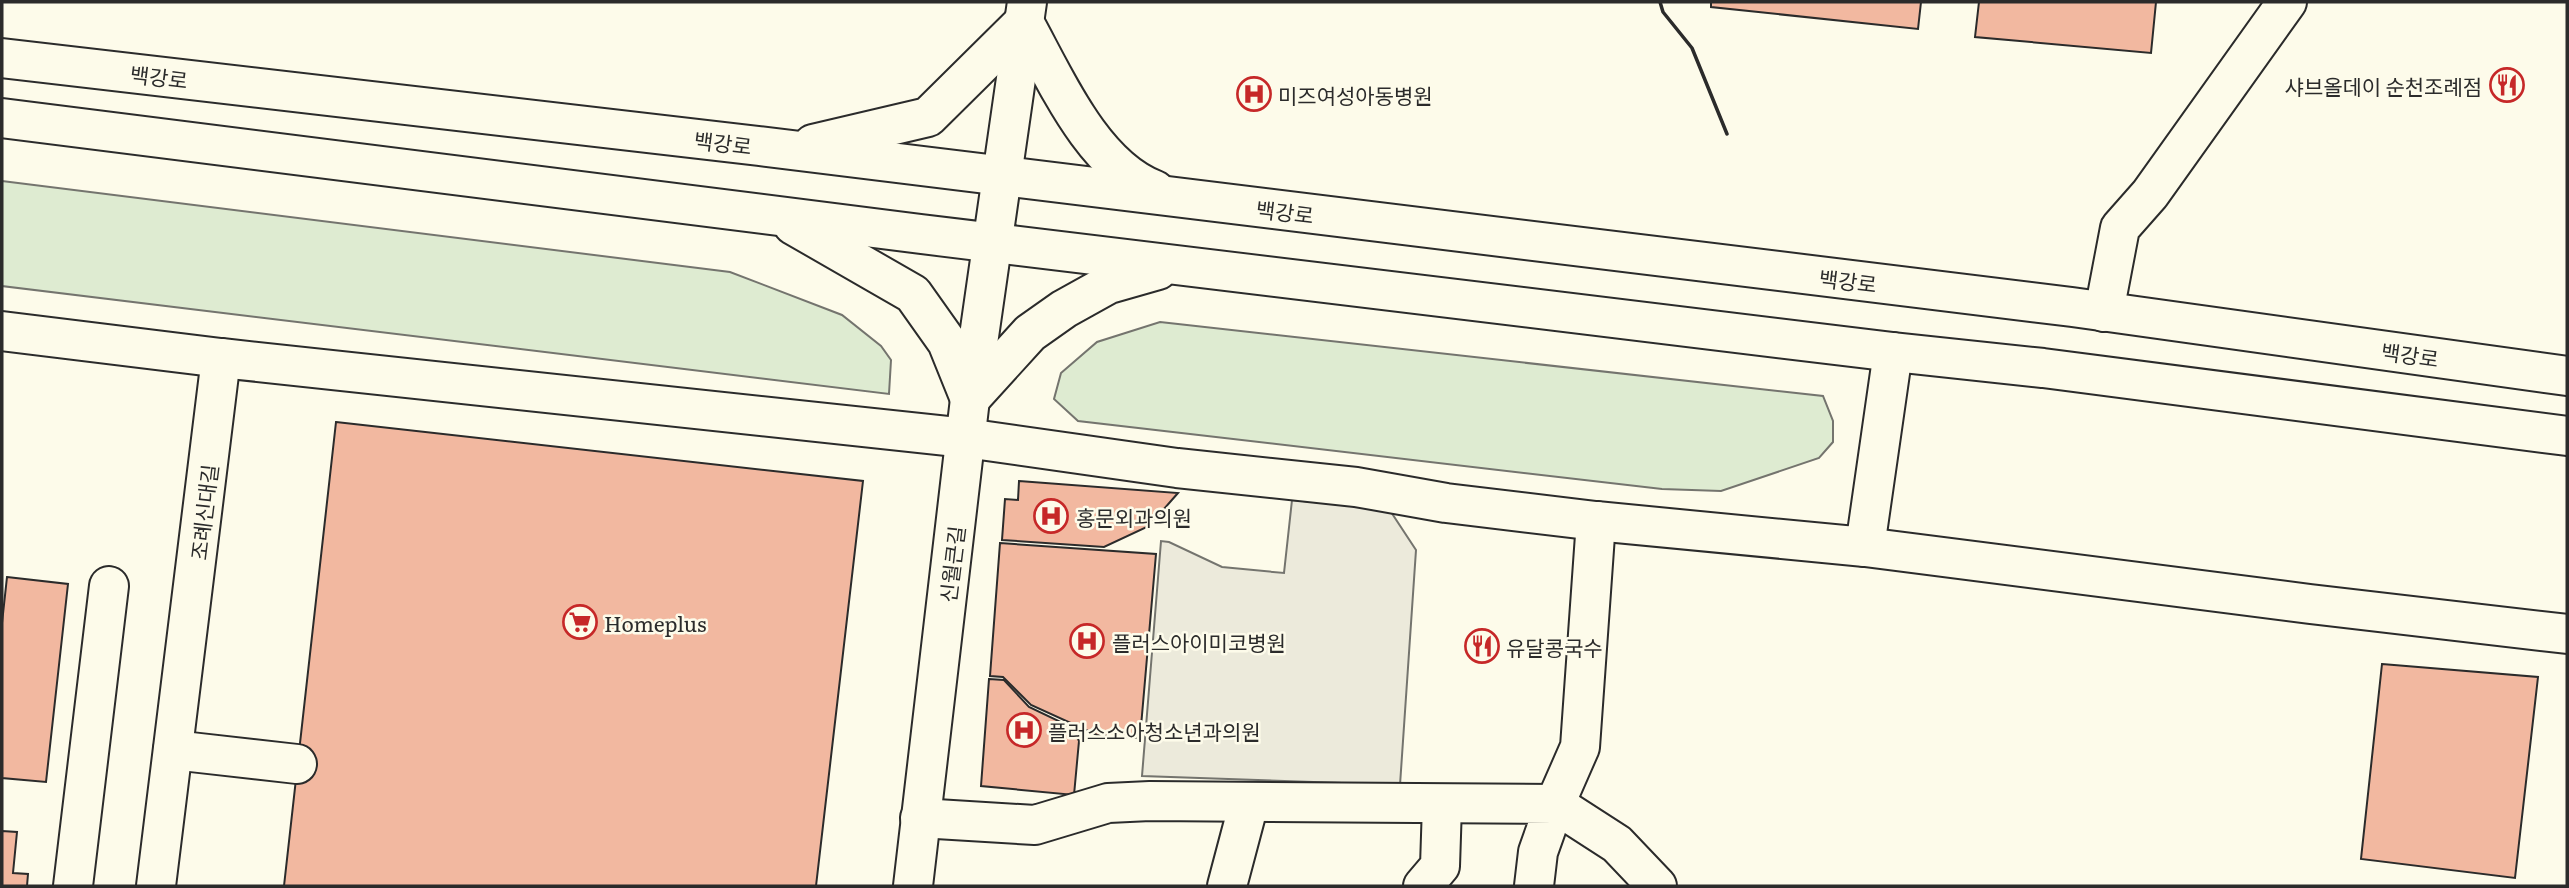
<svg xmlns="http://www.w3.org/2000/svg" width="2569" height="888" viewBox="0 0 2569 888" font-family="Literata,'Noto Sans KR',serif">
<rect width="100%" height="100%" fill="#fdfbea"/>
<!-- green -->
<g fill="#deebd1" stroke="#74746e" stroke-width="2">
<path d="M2,181l728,91 112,43 39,31 10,14 -2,34 -887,-108z"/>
<path d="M1160,322l663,74 10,25v21l-14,16 -98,33 -59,-2 -584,-68 -24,-22 7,-26 36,-31z"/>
</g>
<!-- parking -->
<path fill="#eceadb" stroke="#74746e" stroke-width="2" d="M1292,500l97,9 27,41 -16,235 -258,-9 19,-235 8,1 53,25 62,6z"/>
<!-- building -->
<g fill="#f2b8a0" stroke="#2b2b2b" stroke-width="2">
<path d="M1711,2h210l-3,27 -207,-22z"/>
<path d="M1979,2h177l-5,51 -176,-16z"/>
<path d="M336,422l527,59 -47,405h-532z"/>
<path d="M1019,481l159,12 -29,33 -45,21 -102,-7 3,-41 13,1z"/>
<path d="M1000,543l156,11 -16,184 -43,-3 -66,-30 -28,-28 -13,-1z"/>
<path d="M7,577l61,7 -22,198 -44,-4v-155z"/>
<path d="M2382,664l156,13 -23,201 -154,-19z"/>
<path d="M989,679l15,1 25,27 36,17 9,7 5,10 -5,54 -93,-9z"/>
<path d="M2,831l15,1 -4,41 15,1 -1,12h-25z"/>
</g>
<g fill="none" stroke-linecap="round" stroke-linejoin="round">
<!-- minor casing -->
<g stroke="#2b2b2b" stroke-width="42">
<g id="minor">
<path d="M2104,312l16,-84 30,-34 137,-192"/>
<path d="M2,331l219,27 -65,528"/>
<path d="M221,358l745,80 211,30 179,19 90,16 150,18 269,26 28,-195"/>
<path d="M1596,521l-16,226 -25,57 62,40 40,42"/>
<path d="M1865,547l445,57 257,30"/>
<path d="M173,750l124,14"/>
<path d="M920,818l115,7 73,-22 42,-2 405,3 -17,48 -4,34"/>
<path d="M73,886l36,-300"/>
<path d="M913,886l57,-487 57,-397"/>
<path d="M1227,886l22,-83"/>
<path d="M1423,886l17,-20 2,-61"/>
</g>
</g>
<!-- major casing -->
<g stroke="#2b2b2b" stroke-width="42">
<g id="major">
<path d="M2,58l757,88 1313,161 495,69"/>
<path d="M2,118l919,116 972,118 150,16 524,68"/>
<path d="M813,144l115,-27 96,-95c31,56 68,144 131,168"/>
<path d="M793,225l120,69 34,48 23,57 60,-66 34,-24 45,-25 49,-14"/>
</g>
</g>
<!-- minor -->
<use href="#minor" stroke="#fdfbea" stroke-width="38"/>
<!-- major -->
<use href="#major" stroke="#fdfbea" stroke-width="38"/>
<!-- wall -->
<path stroke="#2b2b2b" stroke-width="3.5" d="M1660,2l3,10 29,36 35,86"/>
</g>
<!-- icons -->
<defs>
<g id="restaurant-ring" transform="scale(1.75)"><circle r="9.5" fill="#fdfbea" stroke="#c62828" stroke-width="1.5"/><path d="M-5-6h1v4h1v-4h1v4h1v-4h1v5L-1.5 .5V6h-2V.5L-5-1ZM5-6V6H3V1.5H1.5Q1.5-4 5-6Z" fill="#c62828"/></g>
<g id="hospital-ring" transform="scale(1.75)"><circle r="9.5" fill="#fdfbea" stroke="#c62828" stroke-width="1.5"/><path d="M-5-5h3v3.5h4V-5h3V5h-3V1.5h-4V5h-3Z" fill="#c62828"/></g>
<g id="supermarket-ring" transform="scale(1.75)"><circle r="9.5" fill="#fdfbea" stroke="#c62828" stroke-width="1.5"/><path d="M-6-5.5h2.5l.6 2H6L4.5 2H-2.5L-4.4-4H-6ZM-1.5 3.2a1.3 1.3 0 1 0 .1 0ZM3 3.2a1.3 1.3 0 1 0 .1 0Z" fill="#c62828"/></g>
</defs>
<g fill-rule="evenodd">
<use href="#restaurant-ring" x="2507" y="85"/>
<use href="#hospital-ring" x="1254" y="94"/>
<use href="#hospital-ring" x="1051" y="516"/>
<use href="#supermarket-ring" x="580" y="622"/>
<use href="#hospital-ring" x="1087" y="641"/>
<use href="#restaurant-ring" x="1482" y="646"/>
<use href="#hospital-ring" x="1024" y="730"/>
</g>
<g text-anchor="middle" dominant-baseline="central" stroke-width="5" stroke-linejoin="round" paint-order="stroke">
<!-- street labels -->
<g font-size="21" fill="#2b2b2b" stroke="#fdfbea">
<text transform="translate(159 76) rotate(7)">백강로</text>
<text transform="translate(723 142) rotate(7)">백강로</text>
<text transform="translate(1285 211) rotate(7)">백강로</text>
<text transform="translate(1848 280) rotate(7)">백강로</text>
<text transform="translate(2410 354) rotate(8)">백강로</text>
<text transform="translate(203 512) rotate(-83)">조례신대길</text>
<text transform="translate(951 564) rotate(-83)">신월큰길</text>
</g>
<!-- poi labels -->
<g font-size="21" fill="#2b2b2b" stroke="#fdfbea" text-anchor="start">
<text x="2482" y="85" text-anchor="end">샤브올데이 순천조례점</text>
<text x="1278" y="94">미즈여성아동병원</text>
<text x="1076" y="516">홍문외과의원</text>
<text x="604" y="622">Homeplus</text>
<text x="1112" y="641">플러스아이미코병원</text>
<text x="1506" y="646">유달콩국수</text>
<text x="1048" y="730">플러스소아청소년과의원</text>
</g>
</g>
<!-- border -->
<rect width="2569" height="888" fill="none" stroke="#2b2b2b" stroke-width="7"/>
</svg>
